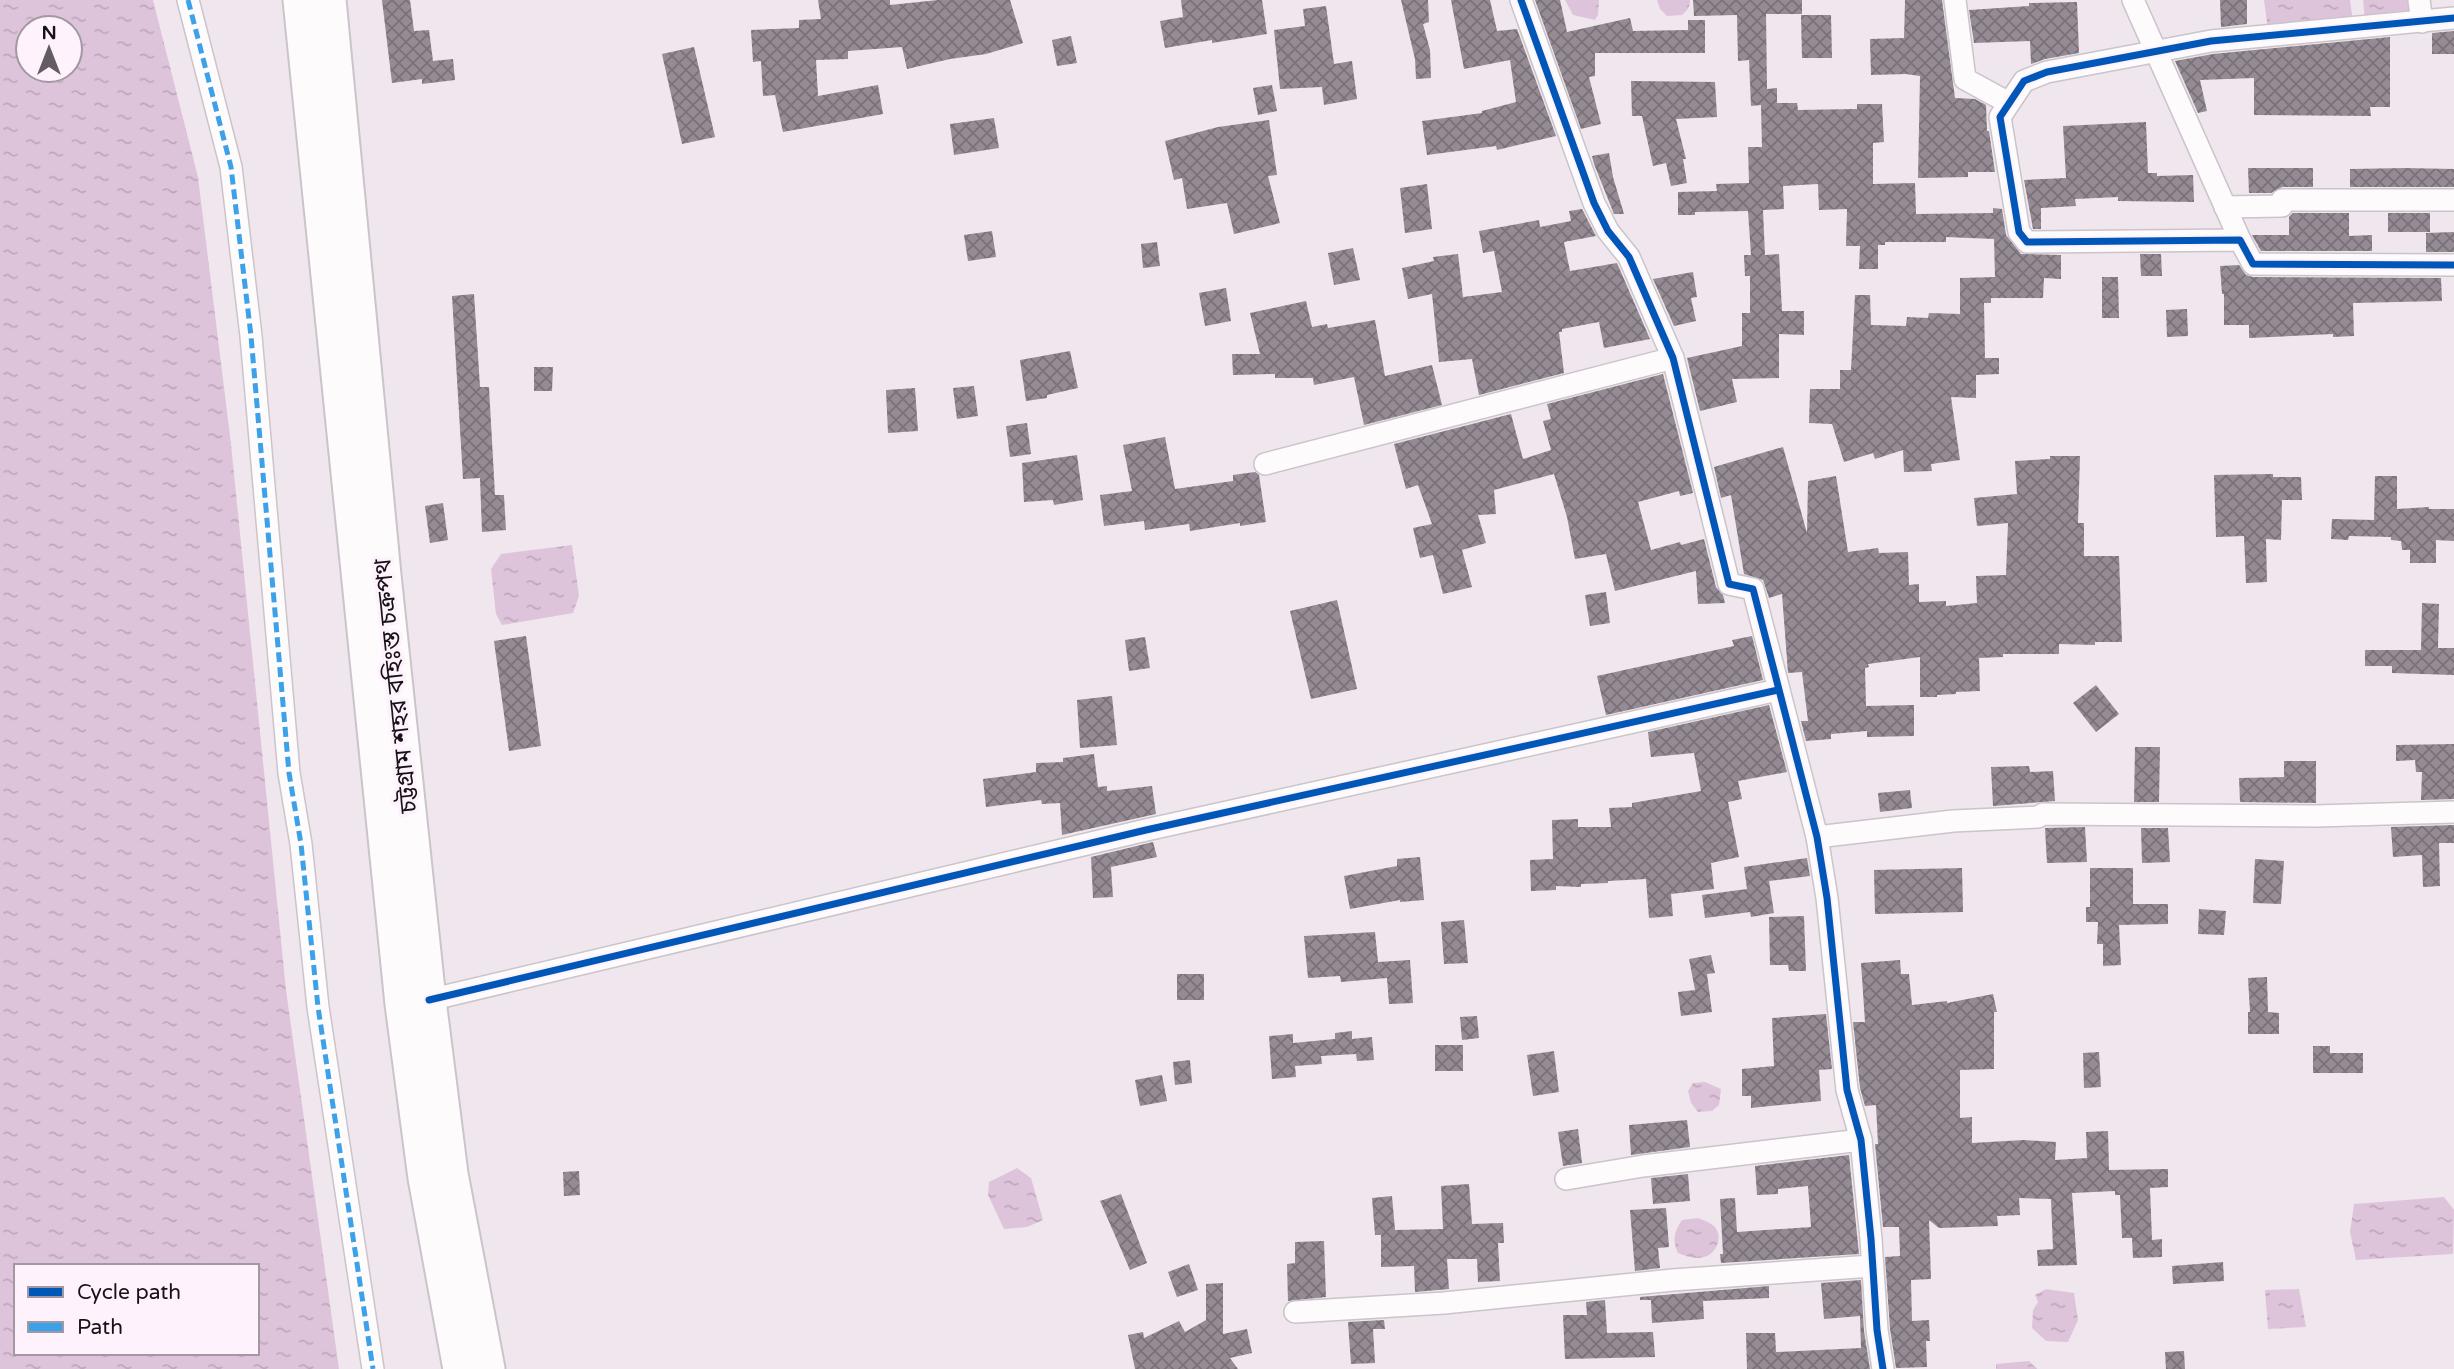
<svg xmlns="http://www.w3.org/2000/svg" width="2454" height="1369" viewBox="0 0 2454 1369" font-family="'Varela Round','Noto Sans Bengali',sans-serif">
<defs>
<pattern id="water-ripples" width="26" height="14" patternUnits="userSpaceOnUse" patternTransform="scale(1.75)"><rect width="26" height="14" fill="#dec4db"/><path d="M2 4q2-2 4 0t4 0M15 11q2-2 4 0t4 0" fill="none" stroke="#bea7bb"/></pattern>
<pattern id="building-cross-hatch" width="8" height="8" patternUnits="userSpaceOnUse" patternTransform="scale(1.75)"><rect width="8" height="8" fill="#958b94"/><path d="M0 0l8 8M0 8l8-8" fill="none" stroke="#797078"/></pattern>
</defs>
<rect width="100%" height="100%" fill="#f0e6ee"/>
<!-- water -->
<g fill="url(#water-ripples)" fill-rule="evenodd">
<path d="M0,0h153l45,177 33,267 55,546 53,379h-339zM28,28h42v42h-42zM16,1266h241v87h-241z"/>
<path d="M1565,0h34l-1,15 -3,5 -22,-5z"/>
<path d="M1657,0h33c0,8 -3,10 -8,15l-15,1 -7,-7z"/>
<path d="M2264,0h86l3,22 -85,8z"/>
<path d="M2363,0h49l3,18 -50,3z"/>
<path d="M572,545l7,51 -6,17 -71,12 -6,-11 -5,-45 10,-15z"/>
<path d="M1705,1082l16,7 -2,16 -7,6 -14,1 -7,-9 -3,-12 5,-8z"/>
<path d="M1017,1168l14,10 12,42 -16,7 -23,2 -16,-34 1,-13z"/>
<path d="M2444,1197l10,13 -1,44 -97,6 -6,-28 4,-28z"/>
<path d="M1698,1218c5,2 13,5 16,8 9,9 4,25 -7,30 -10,4 -19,1 -29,-3 -6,-13 -4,-21 4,-33z"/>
<path d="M2046,1289l28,4 4,27 -10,22 -22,-1 -14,-13 1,-18 5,-8 -3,-7z"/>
<path d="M2299,1289l7,38 -38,2 -3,-39z"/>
<path d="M2029,1361l8,8h-41v-5z"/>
</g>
<!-- building -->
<g fill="url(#building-cross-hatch)">
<path d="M382,0h28l4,31 15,-1 4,31 20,-2 2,21 -33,4v-5l-30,4z"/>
<path d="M818,0h72v5l48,-5h72l13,43 -37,11 -36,5 -43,10 -5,-22 -54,4v8l-32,1 2,36 60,-11 5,29 -100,18 -8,-37 -12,1 -2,-35 -8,1 -2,-32 48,-2v-8l22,-1z"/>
<path d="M1181,0h81l5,34 -55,9v-3l-47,8 -5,-27 23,-4z"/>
<path d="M1401,0h27l1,22 -6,2 7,26 1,28 -15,1 -1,-20z"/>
<path d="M1451,0h39l7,31 20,-2 39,107 -59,14 -1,-4 -69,9 -5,-34 60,-8v-2l34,-9 -6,-42 -46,9z"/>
<path d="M1535,0h25l7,32 63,-14 3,13 55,-1v-10h17v33h-110v23l-6,1 12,47 -20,5z"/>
<path d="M1693,0h109v14h-36l1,75 10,-1v15h20l1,7 59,-1v-5h25l2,38 -11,1v41l42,-1 1,31 77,-1v-5l9,1 4,26 15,19 40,1v24l-17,-1 -1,20h-52v5h-7l1,55h14v16l-23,1v23l-25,-1 9,63 -29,4 1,7 -28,1 -1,-22 -28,9 -2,-6 -29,9 -12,-38 -23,-1 1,-34h30v-19h11l4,-75h15l1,30 35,1 1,-9 21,1 1,-5 31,1v-36l35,-1 -1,-38 -48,-2v5h-61v3h-7v24h-19l1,-23h-14l1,-37 -28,1 -1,-26 -35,2 1,23 -21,1 2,45 14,-1 3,57h22v24l-25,-1v44l-47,1 5,23 -37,9 -13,-53 55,-12v-33h8v-37h-5l-1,-21h7l-3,-44 -53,1v3h-17v-23l39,-1 -1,-7 33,-1 -1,-36h14l-1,-42 -10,1 -2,-46 -11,1 -1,-46 -43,1z"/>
<path d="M1905,0h37l13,98 20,1 11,6 1,26h2l6,41h-27v5l-50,1 2,-102 -14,-2 -35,1 -1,-36 34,-1z"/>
<path d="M2220,0h27v24l-26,3z"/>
<path d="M2077,2l2,51 -34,6 -14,5 -1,-23 -56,2 -5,-33 60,-4v-3z"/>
<path d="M1326,6l8,58 18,-3 5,38 -33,6 -2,-18 -42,2 -6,-59 31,-4 -2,-17z"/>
<path d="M1801,15h30l1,43h-30z"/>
<path d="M2454,31v23h-22v-21z"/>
<path d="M1071,36l6,27 -20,3 -5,-26z"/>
<path d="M2390,37v70h-20l1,9 -117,-1v-37l-54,2 7,31 -9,2 -23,-52 38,-7z"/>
<path d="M694,47l21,90 -33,7 -20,-90z"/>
<path d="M1631,81l84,1 2,35 -41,2 10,40h-3l4,24 -16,3 -5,-23 -13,3 -11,-50h-10z"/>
<path d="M1272,85l5,26 -19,4 -5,-27z"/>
<path d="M994,118l5,30 -45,7 -4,-31z"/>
<path d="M1269,120l8,55 -9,1 12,47 -46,11 -7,-31 -40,6 -5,-31 -8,2 -9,-39 53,-14z"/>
<path d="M2146,122l2,51h9v3l36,-1 1,27 -76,-1v-4l-43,2 1,7 -35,2v21h-8l-9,-49 42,-2 -3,-52z"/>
<path d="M1609,153l4,24 11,37h-10l-20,-50 -2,-8z"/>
<path d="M2248,168h65v19h-31l-11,6h-22z"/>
<path d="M2405,168l49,1v18h-104v-18z"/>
<path d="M1427,184l5,45 -27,4 -5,-45z"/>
<path d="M1582,209l14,27 -32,6 6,29 47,-8 33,76 -46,9 -5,-26 -37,7v3h-3l5,41 -85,22 -7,-36 -33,3 -7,-68 -24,5 -6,-31 32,-7 -1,-4 25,-3 5,43 39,-5 -8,-41 -11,2 -4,-22 60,-11 1,7 31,-6 -2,-10z"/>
<path d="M2293,213h56v23l23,-1v16h-111l-9,-16h37v-18z"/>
<rect x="2388" y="213" width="42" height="19"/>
<path d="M992,231l4,26 -28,4 -4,-26z"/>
<path d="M2454,232v20h-28v-19z"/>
<path d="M1157,242l3,24 -17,2 -2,-24z"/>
<path d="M1353,248l7,32 -26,5 -6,-32z"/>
<path d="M2140,254h21l1,22h-21z"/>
<path d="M2239,265l7,10 7,2 188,1 1,23 -89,2 1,33 -21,1v-3l-84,4v-13h-25v-31h-2l-2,-28z"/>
<path d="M1693,272l4,25 -6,1 5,23 -22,5 -21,-47z"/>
<path d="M2102,277h16l1,41h-17z"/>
<path d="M1226,288l5,33 -26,5 -6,-33z"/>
<path d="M474,294l6,93h9l6,108h9l2,35 -24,2 -2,-54 -17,1 -11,-183z"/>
<path d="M1306,301l6,26 15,-3 1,4 47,-8 10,56 47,-11 10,40 -78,20 -10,-48 -40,8 -1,-7h-38v-4l-42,1 -1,-21h28l-10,-41z"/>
<path d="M2187,309l1,27 -21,1 -1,-27z"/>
<path d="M1070,351l8,37 -31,7v3l-21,3 -6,-41z"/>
<path d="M534,367h19l-1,24h-18z"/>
<path d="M1663,374l30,119 -13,3 -1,-5 -41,11 13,48 29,-8 1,3 23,-6 12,48 7,8 2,8 -27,1 -2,-33 -81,20 -9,-37 -31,5 -8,-42 -13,-43 -60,16 2,24 -18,1 8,28 -24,7 10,37 -29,7 -10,-39 -13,3 -7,-30 19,-4 -14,-39 -12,4 -12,-45 117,-30 12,45 28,-9 -8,-29 8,-2 -4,-15z"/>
<path d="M974,386l4,30 -21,3 -4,-31z"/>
<path d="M915,388l3,43 -30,2 -2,-43z"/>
<path d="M1027,423l4,31 -21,3 -4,-31z"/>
<path d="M1165,437l10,52 58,-8v-6l22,-3 4,3 7,47 -26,4v-3l-50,8 -1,-7 -44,6 -1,-9 -40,5 -4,-31 32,-4 -9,-46z"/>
<path d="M1783,447l24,86 1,-52 28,-5 12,76 30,-4 1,5 29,-1 1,33 10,-1v18l27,-1v5l31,-3 -1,-27 30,-1 2,-52 -31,3 -3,-28 43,-4 -2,-33 35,-2v-3h30l-2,67h6v33h35l3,86h-27v3l-36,-1v10h-56v3l-24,1 1,33 -24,1v2l-19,1v2h-17v-40l-52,7 1,3 -4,1 1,38 48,-1v31l-47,1v-6l-36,3v5l-25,2 -5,-20h7l-6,-49 -14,1 -6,-79 -13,4 -6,-18 -19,-6 -13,-79 -10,3 -7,-31z"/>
<path d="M1077,455l6,45 -29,5 -1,-5 -29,2 -2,-39z"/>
<path d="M2273,474v3h28l1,23h-20l-1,40 -15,-1 1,43 -21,1 -2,-47 -28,1 -2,-62z"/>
<path d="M2375,476h22v33l32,-2v2h25v32l-18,-1v23h-26v-13h-8l-1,-9 -10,-1v-3l-42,-1 -1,4 -17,-1 1,-20 42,1z"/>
<path d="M443,503l5,37 -18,3 -5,-37z"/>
<path d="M1606,592l4,31 -20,3 -5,-31z"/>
<path d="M1337,600l20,89 -46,10 -21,-88z"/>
<path d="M2422,603l17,1 -1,44h16v27l-62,-2v-7h-27v-16h56z"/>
<path d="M526,636l15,110 -32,5 -15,-110z"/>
<path d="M1752,636l11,44 -157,35 -9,-39 137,-30 -2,-6z"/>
<path d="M1145,637l5,31 -21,3 -4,-31z"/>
<path d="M2096,685l23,29 -23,18 -23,-29z"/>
<path d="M1112,696l5,49 -37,3 -3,-48z"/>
<path d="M1769,705l18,67 -49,9 4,18 -14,3 11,55 -28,6 3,26 -43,5 2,22 -24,2 -3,-39 -38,2v2l-27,1v3l-25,-1v4l-25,1 -1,-31 23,-1 -1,-39 26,-1v8h33l-2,-19 23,-1v-4l69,-12 -7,-38 -43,4 -3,-25z"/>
<path d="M2454,744v55l-33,1 1,-28h-6l-1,-12 -19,1v-16z"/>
<path d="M2135,747h25l-1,55h-25z"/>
<path d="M1094,754l4,33 9,-1v5l45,-5 4,28 -94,21 -2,-32 -18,1 -1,-4 -55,7 -3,-28 53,-7v-9l27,-1v-4z"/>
<path d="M2284,761h32v42l-76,-1 -1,-24 45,-1z"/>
<path d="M2029,766l1,6 23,-1 2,30 -62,5 -2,-39z"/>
<path d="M1910,790l2,18 -32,4 -2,-19z"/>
<path d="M2454,825v18h-15l1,43 -17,1 -1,-32 -29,2 -2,-30z"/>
<path d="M2085,827l2,35 -40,1 -2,-35z"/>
<path d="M2141,828h27l2,34 -28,1z"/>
<path d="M1153,842l4,15 -46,10 2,30 -20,1 -2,-41z"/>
<path d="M1420,857l4,43 -24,2v-2l-50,9 -6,-33 53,-10v-7z"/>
<path d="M1807,858l3,18 -41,5 5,32 -23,4 -1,-5 -45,6 -3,-23 45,-6 -3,-22z"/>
<path d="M2255,859l29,2 -3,43 -28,-1z"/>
<path d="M1962,868l1,44 -88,2 -1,-44z"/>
<path d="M2090,868h43v36h35v20l-49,1 2,40 -18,1v-22h-6l1,-22h-12v-15h4z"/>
<path d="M2199,909l27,2 -2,24 -26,-1z"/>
<path d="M1804,916l2,55h-17l-1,-6h-18l-1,-48z"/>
<path d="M1464,920l4,43 -24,1 -3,-42z"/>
<path d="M1375,932l3,30 32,-2 3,43 -24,1 -2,-26 -46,4 -1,-6 -32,2 -4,-42z"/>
<path d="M1711,955l4,18 -8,1 5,38 -31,4 -3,-24 17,-2 -6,-31z"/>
<path d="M1900,960l1,14h8l3,31 35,-4v2l46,-9 4,18h-3v57l-34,1v48l12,-1v26l52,-3 32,2 -1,18 32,-2 -1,-26 22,-1 1,39 59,-1v18l-18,1 2,52 10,-1v18l-29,1 -1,-20h-10l-2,-43h-5v-4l-43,2 5,72 -39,1 -1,-16 16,-1 -2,-50 -32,-1 1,17 -23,1 1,10 -59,2 -10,-8 2,59 -20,1 1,41 17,-1 1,21h-4l1,26 -31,1 -6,-39 -5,-72 15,-1 -1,-29h-16l-8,-83h3l-2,-39 -11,1 -5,-18 -7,-66h12l-4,-59z"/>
<rect x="1177" y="974" width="27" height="26"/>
<path d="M2267,977l1,35 11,1v21h-31v-22h2l-2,-34z"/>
<path d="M1826,1014l6,55 -13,1 2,31 -70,7v-12h-9v-27l32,-3 -2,-48z"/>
<path d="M1477,1016l2,22 -17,2 -2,-23z"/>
<path d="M1352,1031v8l20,-2 2,23 -17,1 -1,-7 -35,2 1,8 -27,2 1,11 -24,2 -3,-43 24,-2v9l42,-4v-6z"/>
<rect x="1435" y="1045" width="28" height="26"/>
<path d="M2313,1046h17v7h33v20h-50z"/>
<path d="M1554,1051l5,41 -26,4 -6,-41z"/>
<path d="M2099,1052l2,35 -17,1 -1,-35z"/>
<path d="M1190,1060l2,23 -17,2 -2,-23z"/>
<path d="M1162,1075l5,26 -27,5 -5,-26z"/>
<path d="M1687,1120l3,27 -59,8 -2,-30z"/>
<path d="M1578,1129l4,34 -19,3 -5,-34z"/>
<path d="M1849,1155l10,99 -138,9 -1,-9h3l-3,-55 15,-1 2,34 74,-5 -3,-41 -30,3v5l-21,1 -2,-29z"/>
<path d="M579,1171l1,24 -16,1 -1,-24z"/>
<path d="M1688,1174l2,27 -37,3 -2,-26z"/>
<path d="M1469,1184l3,40 31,-1 1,20h-6l2,38 -22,1 -1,-23h-30l2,30 -34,3 -1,-26 -33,1v-32h-6l-3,-37 20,-2 3,34 48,-1 -2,-43z"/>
<path d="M1121,1194l26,69 -17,7 -30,-69z"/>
<path d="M1666,1208l3,39 -11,1 2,20 -25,3 -5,-61z"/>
<path d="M1324,1241l2,56 -38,4 -1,-37 8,-1v-21z"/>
<path d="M2223,1262l1,19 -51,3 -1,-18z"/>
<path d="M1189,1264l9,26 -21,7 -9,-25z"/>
<path d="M1861,1280l3,51 6,38h-123l-1,-36h29l1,19 85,-4 -1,-32 -36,3 -3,-36z"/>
<path d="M1223,1283v51l24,-5 5,24 -22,5 8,11h-103l-7,-34 15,-3 1,6 35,-17 6,11 21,-12v-36z"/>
<path d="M1769,1286v12l-66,3 1,18 -52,4 -1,-23h-11v-3z"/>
<path d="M1605,1300l2,33 46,-1 2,25 -90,2 -2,-44h24l-1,-13z"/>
<path d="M1384,1320l1,9h-12l2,34 -24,1 -3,-42z"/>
<path d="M2184,1351l1,18h-19l-1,-17z"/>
</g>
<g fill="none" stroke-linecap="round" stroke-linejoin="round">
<!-- street casing -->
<g stroke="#cbc4ca" stroke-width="24">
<g id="street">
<path d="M188,0l43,167 20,169 38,437 12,71 17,163 55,362"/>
<path d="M1521,0l73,203 14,28 21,26 44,101 56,226 24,5 64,248 10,61 20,192 14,50 10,99 6,91 6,39"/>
<path d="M1955,0l10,79 44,24"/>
<path d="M2133,0l107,240"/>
<path d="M2419,0l3,22"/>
<path d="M2454,18l-243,23 -164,31 -23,9 -24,36 19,115 8,10 213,-2 13,24 201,1"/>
<path d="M2225,207l57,-1v-6h172"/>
<path d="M1265,464l408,-106"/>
<path d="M1817,837l136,-16 85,-4 5,-3 273,2 138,-4"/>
<path d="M429,1000l717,-170 632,-140"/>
<path d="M1566,1179l77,-13 218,-26"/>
<path d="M1295,1312l149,-9 229,-23 199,-14"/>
</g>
</g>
<!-- primary casing -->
<g stroke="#cbc4ca" stroke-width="37">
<g id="primary">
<path d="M300,0l102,1004 23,174 35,191"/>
<path d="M329,0l55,575 45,425 22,174 37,195"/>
</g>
</g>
<!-- street -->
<use href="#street" stroke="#fdfbfc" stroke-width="21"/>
<!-- primary -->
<use href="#primary" stroke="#fdfbfc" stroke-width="33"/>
<!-- quiet -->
<path stroke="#3da1ea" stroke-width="5" stroke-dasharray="10 5" stroke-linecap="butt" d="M188,0l43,167 20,169 38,437 12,71 17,163 55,362"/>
<!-- cycleway casing -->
<g stroke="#fef2fd" stroke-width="11">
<g id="cycleway">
<path d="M1521,0l73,203 14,28 21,26 44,101 56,226 24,5 64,248 10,61 20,192 14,50 10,99 6,91 6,39"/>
<path d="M2454,18l-243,23 -164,31 -23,9 -24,36 19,115 8,10 213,-2 13,24 201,1"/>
<path d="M429,1000l717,-170 632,-140"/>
</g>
</g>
<!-- cycleway -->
<use href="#cycleway" stroke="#0057b8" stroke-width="7"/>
</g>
<g text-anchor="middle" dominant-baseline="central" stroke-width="7" stroke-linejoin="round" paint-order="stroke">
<!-- street labels -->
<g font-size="24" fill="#171217" stroke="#fef2fd">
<text transform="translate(396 686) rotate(-96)">চট্টগ্রাম শহর বহিঃস্ত চক্রপথ</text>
</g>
</g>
<!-- legend -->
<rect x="14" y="1264" width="245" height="91" fill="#fef2fd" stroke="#a298a1" stroke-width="2"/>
<rect x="28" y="1287" width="35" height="10" fill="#0057b8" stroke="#a298a1" stroke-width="2"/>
<text x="77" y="1299" font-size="21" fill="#171217">Cycle path</text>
<rect x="28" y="1322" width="35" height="10" fill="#3da1ea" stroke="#a298a1" stroke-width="2"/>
<text x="77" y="1334" font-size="21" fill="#171217">Path</text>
<!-- north arrow -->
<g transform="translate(49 49)"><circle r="33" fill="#fef2fd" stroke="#a298a1" stroke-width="2"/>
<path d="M0-5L12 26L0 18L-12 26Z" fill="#635c62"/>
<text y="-10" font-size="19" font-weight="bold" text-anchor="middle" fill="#171217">N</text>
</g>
</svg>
